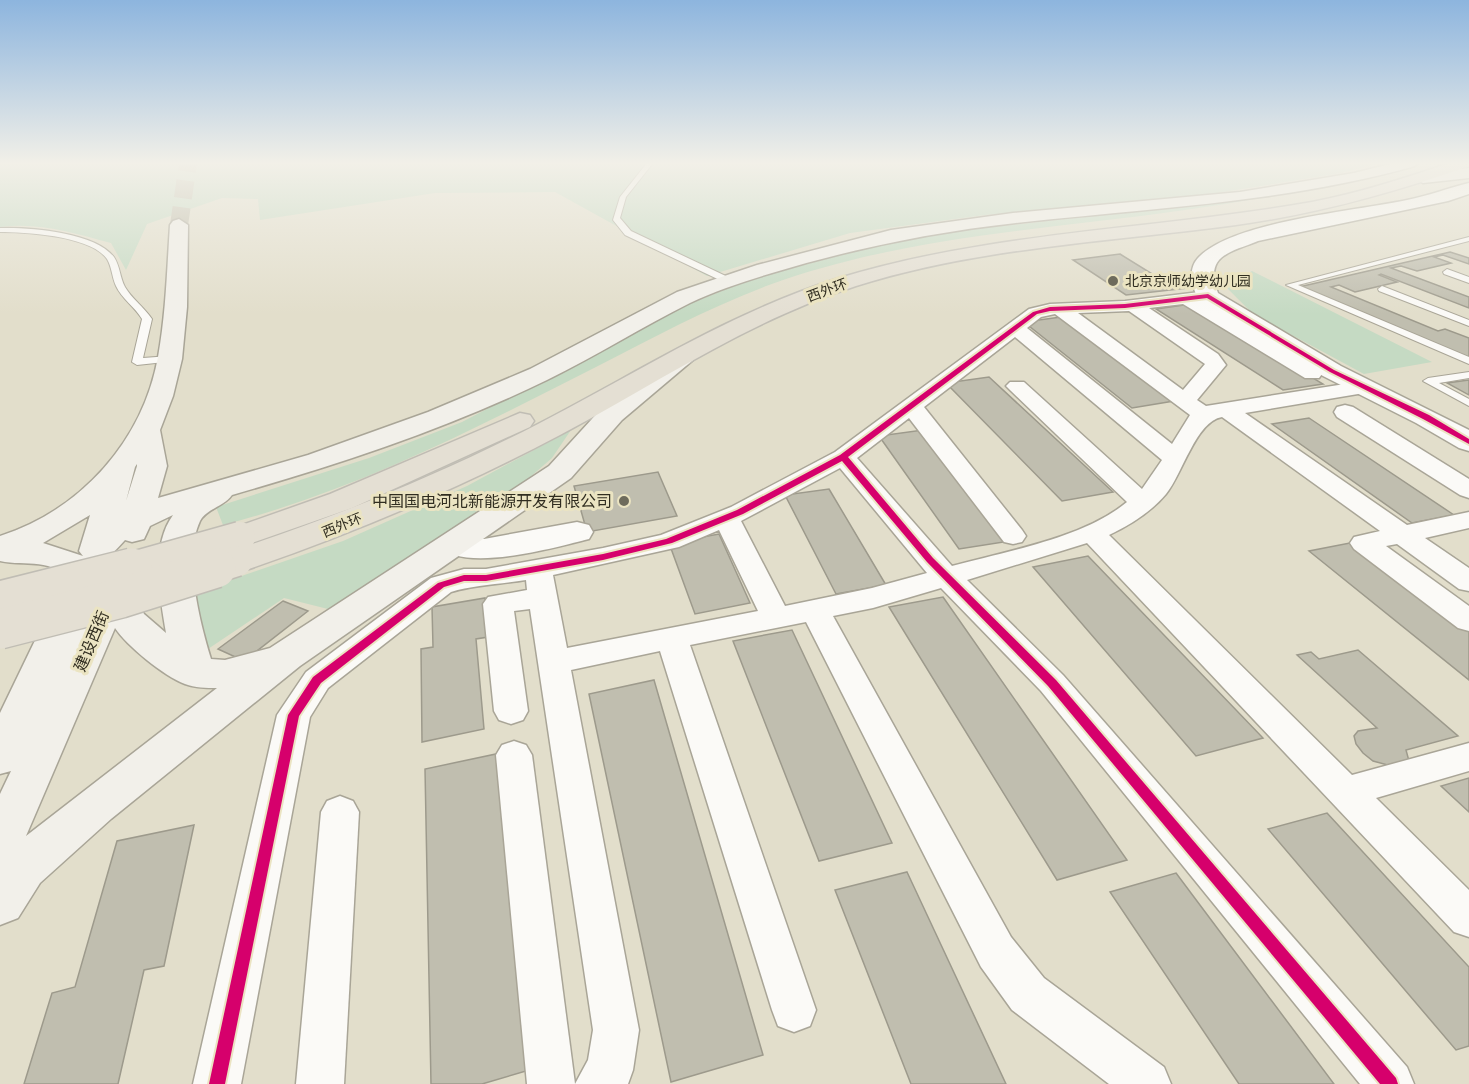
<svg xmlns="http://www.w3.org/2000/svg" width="1469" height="1084" viewBox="0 0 1469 1084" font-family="Mulish,'Noto Sans SC',sans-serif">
<rect width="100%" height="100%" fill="#e2decb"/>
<!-- green -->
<g fill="#c5dac3">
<path d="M0,163h1380l-39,10 -155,25 -201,17 -135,18 -143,43 -152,-84 -120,1 -175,27 -2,-21 -36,-1 -75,26 -21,46 -15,-27c-37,-10 -72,-21 -111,-16z"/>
<path d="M1317,188c-44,8 -88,16 -132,22 -139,20 -282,26 -416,75 -61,23 -115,52 -173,82 -120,61 -241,124 -373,158l-7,-18 153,-49 93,-36 225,-117 67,-27 130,-34 62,-12 221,-24z"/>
<path d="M1252,271l180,91 -68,12 -111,-60 -28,-28z"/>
<path d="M571,430l-19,28 -39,34 -181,118 -48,-12 -76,51 -21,-54 156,-54 124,-55z"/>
</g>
<!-- building -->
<g fill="#c0beaf" stroke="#9d9a8c" stroke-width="1.5">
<path d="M1450,252l19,6v6l-26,-9 -9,2 17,6 -34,8 -16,-5 -10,2 78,29v11l-88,-34 -2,1 18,7 -42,10 -16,-7 -8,2 107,44 7,-2 24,9v19h-3l-167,-70z"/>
<path d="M1120,254l37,23 11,-1 20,12 -62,7 -53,-35z"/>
<path d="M1191,304l132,80 -40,6 -127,-81z"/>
<path d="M1061,317l113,84 -42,7 -108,-86z"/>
<path d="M989,377l124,115 -51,9 -116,-118z"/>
<path d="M1469,380v15l-22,-12z"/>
<path d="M1309,418l145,97 -42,8 -140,-99z"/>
<path d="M923,430l87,111 -51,8 -80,-113z"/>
<path d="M658,472l19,44 -90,16 -13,-46z"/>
<path d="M829,489l57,96 -50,9 -51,-99z"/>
<path d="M719,534l31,69 -55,11 -26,-71z"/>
<path d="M1355,542l114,87v51l-160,-129z"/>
<path d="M1088,556l175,182 -67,18 -163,-189z"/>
<path d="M943,597l184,263 -70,20 -168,-273z"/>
<path d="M485,598l3,39 -12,2 8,90 -62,13 -1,-93 12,-2 -1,-40z"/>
<path d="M283,601l25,10 -64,50 -26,-12z"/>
<path d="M792,630l100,213 -73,18 -86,-220z"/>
<path d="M1358,650l100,86 -52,14 3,11 -14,6 -22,-6 -10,-8 -7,-9 -2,-8 4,-5 19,-3 -80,-73 14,-3 8,7z"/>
<path d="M654,680l109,375 -92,27 -82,-388z"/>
<path d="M496,754l30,317 -44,13h-51l-6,-315z"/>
<path d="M1469,778v34l-28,-26z"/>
<path d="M1327,813l142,154v79l-13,4 -188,-221z"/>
<path d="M194,825l-30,141 -20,4 -26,114h-94l28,-91 23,-6 42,-146z"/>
<path d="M907,872l99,212h-95l-76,-194z"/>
<path d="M1176,873l158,211h-95l-129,-192z"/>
</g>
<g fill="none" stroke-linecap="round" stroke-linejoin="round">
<!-- secondary-tunnel -->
<path stroke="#bebba9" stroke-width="18" stroke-dasharray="18 9" stroke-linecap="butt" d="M179,225l9,-62"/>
<!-- service casing -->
<g stroke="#a9a597" stroke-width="2">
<g id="service">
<path d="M647,163h6l-27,34 -6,21 11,13 101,48v4h-6l-101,-48 -12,-15 7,-23z"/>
<path d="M0,228c29,-1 95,4 114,29 6,9 6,21 11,30 7,12 19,20 27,32l-9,39 27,-2 4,1v4l-37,4 -5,-3 10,-43c-7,-12 -20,-20 -26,-33 -4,-8 -4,-19 -9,-27 -16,-23 -81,-27 -107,-27z"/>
<path d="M1469,237v4l-171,44 171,72v7l-183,-79z"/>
<path d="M1447,269l22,8v6l-25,-9 -1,-2z"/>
<path d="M1382,286l87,34v6l-90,-35 -1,-2z"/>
<path d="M1469,372v6l-30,5 30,16v7l-46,-25 5,-3z"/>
</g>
</g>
<!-- minor casing -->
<g stroke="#a9a597" stroke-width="3">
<g id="minor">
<path d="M1208,291l9,5 -3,4 -10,2 115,68 3,4 -3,4h-14l-122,-74 -34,4 69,46 8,11 -29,35 9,6 158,-25 7,2 4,4 -4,4 -7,2 -119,20 162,112 62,-13v16l-44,10 44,30v23l-10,-2 -62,-45 -11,2 83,60v25l-11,-3 -104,-79 -4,-6 4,-6 26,-6 -158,-114c-26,4 -40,58 -56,77 -15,18 -36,31 -57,41l243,240 117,-32v28l-93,27 93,92v47l-15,-5 -367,-389 -120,37 96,95 344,392 7,17h-54l-319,-393 -100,-103 -68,20 -40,8 178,321 33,41 120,89 7,17h-62l-97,-74 -31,-43 -175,-345 -116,23 126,365 -6,16 -16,6 -16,-6 -6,-16 -112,-359 -89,19 68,360 -6,40 -5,14h-53l13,-24 5,-30 -63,-421 -16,2 14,100 -5,9 -12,4 -12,-4 -5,-9 -11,-107 5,-7 39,-7 -1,-10c-24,4 -53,5 -75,12l-123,96 -18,29 -69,367h-48l84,-369 29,-43 125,-94 33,-9h22l117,-21 58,-13 70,-28 104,-55 194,-143 21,-5 75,-3zM1129,311l76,53 -22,26 -105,-77zM1055,314l135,101 -18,29 -145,-116 14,-11zM1015,337l147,123 -20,29 -118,-107h-14l-4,4 4,4 117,112c-43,36 -120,49 -175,64l-95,-108 52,-40 95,124 9,2 9,-2 4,-6 -4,-6 -98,-123zM840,468l87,105 -55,15 -87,18 -44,-85zM719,530l39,81 -191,37 -14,-73 126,-28z"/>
<path d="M1345,405l8,2 116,72v19l-9,-3 -123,-78 -3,-5 3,-5z"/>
<path d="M514,741l12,4 6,10 43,329h-48l-31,-329 6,-10z"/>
<path d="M340,796l13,5 6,11 -15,272h-48l25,-272 6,-11z"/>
</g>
</g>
<!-- tertiary casing -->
<g stroke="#a9a597" stroke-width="3">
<g id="tertiary">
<path d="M1469,183v11l-21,7 -190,40c-29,12 -54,14 -40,52l123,73 128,64v21l-10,-3 -43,-25 -93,-47 -123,-75c-8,-12 -13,-31 -2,-43 34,-37 159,-47 209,-58 21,-4 41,-12 62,-17z"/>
<path d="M577,522l12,3 4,7 -4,7c-32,8 -130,36 -151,5l5,-7 12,-3 29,5z"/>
</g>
</g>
<!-- secondary casing -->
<g stroke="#a9a597" stroke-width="3">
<g id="secondary">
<path d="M1394,163h24l-3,3c-132,37 -264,42 -399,57 -83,9 -165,26 -244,50 -27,8 -57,18 -82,30 -48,24 -94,53 -143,77 -101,49 -207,84 -315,115 -8,12 -25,13 -32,26 -17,36 0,102 11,138l14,1 45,-12 279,-182 53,-58 70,-53 9,-2 9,2 3,5 -71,60 -51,58 -271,188 -189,153 -71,64 -22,35 -18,7v-131l11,-23 -11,3v-61l57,-118 5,-8 9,-3c-17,-28 -45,-17 -71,-23v-25c81,-26 143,-95 158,-179 8,-44 9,-88 12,-132l3,-4 6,-2 9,6 -1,82 -5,52 -9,37 -13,34 7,36 -9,32 150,-43 120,-43 102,-43 147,-77 80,-27 134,-35 122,-17 227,-21 114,-19zM137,464v2l-11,35 9,-34zM90,515l-11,36 4,5 -40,-13zM173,515c-23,32 -13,82 -7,118l-22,-19 -14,-26 2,-7 -5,-8 -20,-6 -10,3 -11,-11c19,5 27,-6 39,-19l7,2 12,-3 6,-13zM115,628c12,18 49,48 70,56 10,4 21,4 32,4l-191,148z"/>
<path d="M1469,168v10l-46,5 -8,-5 8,-5z"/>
</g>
</g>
<!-- trunk casing -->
<g stroke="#c0bdb4" stroke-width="3">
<g id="trunk">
<path d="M1450,163h19v3c-76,27 -153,48 -233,59 -127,17 -257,22 -380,61 -110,36 -195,95 -296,149 -100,53 -204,97 -311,134l-12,3 -12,-3 -5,-8 5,-8c108,-35 212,-77 313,-129 99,-51 191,-111 298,-145 155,-48 318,-49 476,-77 47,-9 93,-24 138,-39z"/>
<path d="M520,413l10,2 4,6 -4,6 -178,81 -112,39 -12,-3 -4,-7 4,-7 102,-36z"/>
</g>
</g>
<!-- service -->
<use href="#service" fill="#fbfaf7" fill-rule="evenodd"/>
<!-- minor -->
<use href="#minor" fill="#fbfaf7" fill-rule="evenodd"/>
<!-- tertiary -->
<use href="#tertiary" fill="#fbfaf7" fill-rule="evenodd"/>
<!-- secondary -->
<use href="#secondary" fill="#f2f0ea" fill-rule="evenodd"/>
<!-- trunk -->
<use href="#trunk" fill="#e4dfd3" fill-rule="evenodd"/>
<!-- trunk-bridge-far1 casing -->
<g stroke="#c0bdb4" stroke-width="33" stroke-linecap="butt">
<g id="trunk-bridge-far1">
<path d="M126,569l114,-32"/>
<path d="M212,569l25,-8"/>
</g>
</g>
<!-- trunk-bridge casing -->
<g stroke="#c0bdb4" stroke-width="42" stroke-linecap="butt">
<g id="trunk-bridge">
<path d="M0,601l132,-33"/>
<path d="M0,629l121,-31 95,-30"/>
</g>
</g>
<!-- trunk-bridge-far1 -->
<use href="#trunk-bridge-far1" stroke="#e4dfd3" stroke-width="30"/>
<!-- trunk-bridge -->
<use href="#trunk-bridge" stroke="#e4dfd3" stroke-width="39"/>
<!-- cycleway casing -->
<g stroke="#ebe4c2" stroke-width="4">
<path id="cycleway" d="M1208,294l126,76 95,45 40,24v5l-46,-25 -93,-47 -123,-74 -82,10 -75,3 -13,3 -189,143 85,101 123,122 340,398 2,6h-18l-332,-398 -121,-124 -85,-101 -99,53 -71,29 -69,17 -117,21h-22l-20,6 -123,96 -22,33 -74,368h-16l79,-369 25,-38 125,-94 26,-8h22l117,-21 63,-15 71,-29 103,-55 193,-143 17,-5 75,-3z"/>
</g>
<!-- cycleway -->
<use href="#cycleway" fill="#d6006c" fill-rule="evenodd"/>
</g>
<!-- sky -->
<linearGradient id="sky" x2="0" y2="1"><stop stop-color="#8db5de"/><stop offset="0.52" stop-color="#f2f0e8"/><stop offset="1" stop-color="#f2f0e8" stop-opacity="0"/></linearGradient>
<rect width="1469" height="314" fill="url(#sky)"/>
<!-- markers -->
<g fill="#6e6b5c" stroke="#ebe4c2" stroke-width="2">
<circle cx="1113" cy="281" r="6"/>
<circle cx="624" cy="501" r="6"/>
</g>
<g text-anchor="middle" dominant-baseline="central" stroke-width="6" stroke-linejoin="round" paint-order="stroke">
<!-- far-poi labels -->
<g font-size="14" fill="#302d20" stroke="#ebe4c2" text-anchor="start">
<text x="1125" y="281">北京京师幼学幼儿园</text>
</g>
<!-- far-street labels -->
<g font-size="14" fill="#302d20" stroke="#ebe4c2">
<text transform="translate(827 290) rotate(-20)">西外环</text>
<text transform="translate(342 525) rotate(-22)">西外环</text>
</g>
<!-- poi labels -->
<g font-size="16" fill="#302d20" stroke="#ebe4c2" text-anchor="end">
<text x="612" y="501">中国国电河北新能源开发有限公司</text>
</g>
<!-- street labels -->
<g font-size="16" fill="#302d20" stroke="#ebe4c2">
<text transform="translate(91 641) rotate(-67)">建设西街</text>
</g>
</g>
</svg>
